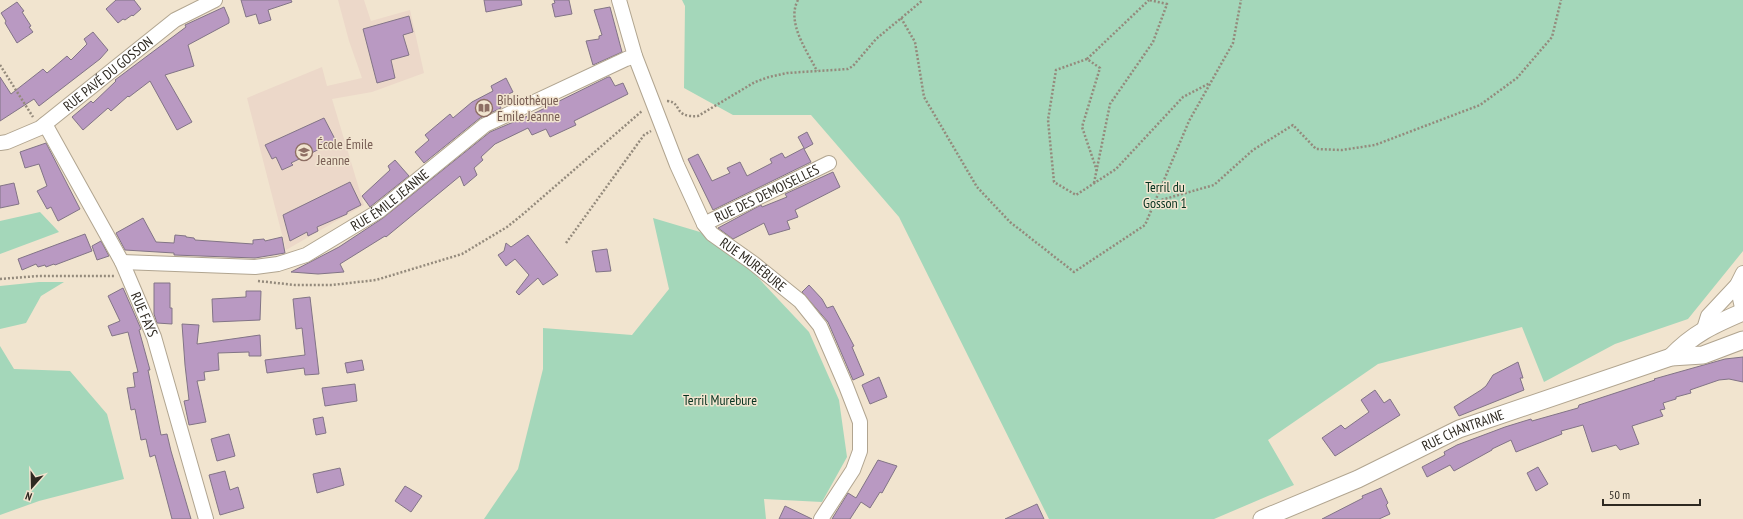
<svg xmlns="http://www.w3.org/2000/svg" width="1743" height="519" viewBox="0 0 1743 519" font-family="'PT Sans Narrow',sans-serif">
<rect width="100%" height="100%" fill="#f1e4cf"/>
<!-- education -->
<path fill="#ecd8c9" d="M338,0h26l7,21 39,-11 14,63 -52,19 -40,7 32,106 -78,45 -39,-152 75,-31 5,19 35,-8 -13,-37z"/>
<!-- green -->
<g fill="#a4d7ba">
<path d="M682,0h1061v251l-55,68 -73,25 -71,38 -22,-55 -144,37 -110,76 26,45 -80,34h-165l-150,-302 -88,-102h-78l-49,-27 1,-82z"/>
<path d="M40,212l19,20 -59,22v-33z"/>
<path d="M653,218l47,14 47,34 62,66 30,68 8,57 -25,45 -58,-3 2,20h-282l34,-50 25,-100v-41l89,7 37,-46z"/>
<path d="M39,282h25l-23,14 -15,27 -26,6v-43z"/>
<path d="M0,346l14,23 56,2 37,43 17,65 -85,22 -39,14z"/>
</g>
<!-- building -->
<g fill="#b999c2" stroke="#827486">
<path d="M116,0h18l7,9 -8,7 -1,-1 -7,5 -2,-1 -5,4 -12,-14z"/>
<path d="M241,0h50l1,2 -24,8 3,10 -12,4 -3,-10 -10,3z"/>
<path d="M484,0h37l1,5 -36,7z"/>
<path d="M554,0h15l3,14 -17,3 -3,-13 3,-1z"/>
<path d="M17,2l7,9 -2,1 9,14 -2,1 4,5 -16,11 -12,-20 1,-2 -5,-8z"/>
<path d="M224,7l5,12v4l-41,22 6,21 -29,9 27,47 -15,8 -27,-49 -21,16 -1,-1 -17,15 -3,-3 -25,22 -11,-13 19,-16 2,2 23,-22 -1,-1 71,-53 -1,-2z"/>
<path d="M610,7l12,45 -29,13 -7,-24 13,-2v-3l3,-1 -8,-25z"/>
<path d="M409,16l4,16 -10,3 6,20 -18,5 4,18 -18,5 -14,-54z"/>
<path d="M93,32l15,18 -8,9 -61,47 -5,-7 -34,22v-44l11,17 32,-25 4,4 20,-17 4,4 16,-16 -3,-5z"/>
<path d="M608,77h2l5,9 8,-3 5,11 -54,27 2,4 -26,12 -4,-8 -14,6 -4,-7 -33,16 -14,13 2,3 -9,8 3,7 -13,11 -4,-10 -74,61 -1,-1 -45,28 4,8 -26,2 -27,-2 48,-25 44,-29 107,-86 47,-20z"/>
<path d="M506,78l7,14 -16,7 4,9 -21,10 -56,45 -9,-11 14,-12 -4,-5 25,-21 3,4 19,-16 21,-11 -2,-5z"/>
<path d="M324,118l12,23 -45,22 2,2 -11,5 -6,-13 -4,2 -7,-14z"/>
<path d="M807,132l6,12 -9,5 7,13 -98,48 -25,-51 10,-5 14,27 18,-8 -3,-5 13,-6 7,14 25,-13 -2,-4 12,-6 3,5 19,-10 -6,-11z"/>
<path d="M46,143l34,66 -22,12 -7,-14 -4,2 -10,-18 10,-5 -8,-22 -14,4 -5,-16z"/>
<path d="M395,160l14,16 -39,31 -8,-11 28,-26 -2,-4z"/>
<path d="M833,172l7,15 -45,23 3,7 -11,4 3,8 -21,6 -5,-12 -31,16 -15,-11 43,-23 1,2 25,-10 -2,-3z"/>
<path d="M350,182l11,23 -14,7v2l-30,13 1,4 -10,5 -1,-4 -17,9 -7,-26z"/>
<path d="M14,183l5,21 -19,4v-22z"/>
<path d="M143,218l13,24 18,1 1,-8 11,1v1l8,1 1,2 58,4v-4l11,-1 1,2 17,-4 3,16 -30,5 -81,-3v-2l-49,-3 -9,-17z"/>
<path d="M85,234l7,17 -37,14 -1,-1 -8,3 -1,-2 -7,2 -2,-3 -14,6 -4,-11z"/>
<path d="M528,235l30,40 -15,10 -5,-7 -19,17 -3,-3 13,-17 -14,-16 -9,7 -8,-11 6,-4 2,-8 5,4z"/>
<path d="M101,241l8,15 -12,4 -5,-14z"/>
<path d="M607,249l4,22 -15,1 -4,-21z"/>
<path d="M154,283h16v25h2v16l-15,-1 -3,-9z"/>
<path d="M809,285l13,14 5,9 6,-2 21,40 -2,1 12,28 -11,5 -25,-58 -26,-30z"/>
<path d="M123,288l18,41 -2,1 11,40h-2l13,65 6,-1 4,17 20,68h-19l-17,-64 -5,2 -4,-18 -5,1 -6,-31 -4,1 -4,-22 8,-1 -2,-14 5,-1 -10,-40 -16,4 -4,-10 12,-5 -12,-25z"/>
<path d="M246,291h15l-1,29 -47,2 -1,-23 34,-2z"/>
<path d="M310,297l9,77 -14,1 -1,-7 -37,5 -2,-13 40,-5 -3,-27 -6,1 -3,-30z"/>
<path d="M182,324l17,1 -2,19 63,-9 1,21h-12v-4l-31,1 1,17 -15,2 1,8 -8,1 9,41 -17,3 -5,-24 5,-1 -4,-35z"/>
<path d="M1743,357v25l-14,-3 -10,1 -29,10 1,3 -15,4v2l-13,4 2,6 -5,1 3,6 -31,10 7,18 -19,6 -4,-5 -24,7 -9,-27 -22,6 1,3 -46,18 -5,-12 -19,9v1l-38,21 -4,-6 -23,12 -5,-10 23,-12 -1,-3 13,-7 48,-18 26,-8 1,2 46,-13 1,-3 76,-25 -1,-1 71,-20z"/>
<path d="M362,360l2,10 -17,3 -2,-10z"/>
<path d="M1518,362l5,16h-3l4,12 -65,26 -5,-9 27,-17 5,-4 7,-11z"/>
<path d="M879,377l8,20 -17,7 -8,-19z"/>
<path d="M355,384l2,17 -32,5 -3,-18z"/>
<path d="M1375,390l9,13 6,-4 10,16 -65,41 -13,-18 19,-13 4,4 24,-17 -8,-12z"/>
<path d="M323,417l3,16 -10,2 -3,-16z"/>
<path d="M229,434l6,22 -18,5 -6,-22z"/>
<path d="M878,460l19,6 -15,27 -2,-1 -10,16 -9,-6 -11,17h-18l16,-26 8,5z"/>
<path d="M1538,467l10,17 -12,7 -9,-18z"/>
<path d="M340,468l4,17 -27,8 -4,-19z"/>
<path d="M225,471l5,19 8,-3 6,21 -24,7 -11,-40z"/>
<path d="M405,486l17,10 -11,16 -16,-11z"/>
<path d="M1381,488l7,15 -2,2 4,9 -11,5h-57l41,-21 -1,-2z"/>
<path d="M1037,504l7,15h-39z"/>
<path d="M785,506l27,13h-33z"/>
</g>
<g fill="none" stroke-linecap="round" stroke-linejoin="round">
<!-- minor casing -->
<g stroke="#b1a590" stroke-width="16">
<g id="minor">
<path id="s1" d="M619,0l16,56 42,109 27,59 8,10 41,29 47,38 20,25 26,60 14,36v29l-7,19 -32,49"/>
<path id="s2" d="M45,124l77,138 32,75 52,182"/>
<path id="s3" d="M0,143l7,-1 33,-14 135,-108 40,-20"/>
<path id="s4" d="M704,224l125,-61"/>
<path id="s5" d="M122,262l133,5 23,-3 28,-9 73,-44 106,-86 141,-66 9,-3"/>
<path d="M1737,285l6,27"/>
<path d="M1704,329l4,-13 29,-31 6,-12"/>
</g>
</g>
<!-- tertiary casing -->
<g stroke="#b1a590" stroke-width="19">
<g id="tertiary">
<path d="M1671,357c23,-24 42,-32 72,-45"/>
<path id="s6" d="M1262,519l96,-40 101,-50 212,-72 32,-2 40,-15"/>
</g>
</g>
<!-- path -->
<g stroke="#948a7c" stroke-width="2.5" stroke-dasharray="2 2" stroke-linecap="butt">
<path d="M798,0c-12,22 9,51 19,71"/>
<path d="M901,18l14,24 9,55 53,90 33,35 64,50 71,-47 44,-104 44,-78 8,-43"/>
<path d="M1087,59l62,-59"/>
<path d="M0,65l33,52"/>
<path d="M667,101c16,1 5,17 31,15l57,-34 14,-5 18,-4 61,-4 5,-3 23,-27 47,-39"/>
<path d="M1097,171l-15,-44 18,-59 -13,-9 -31,11 -8,50 6,62 22,13 40,-26 67,-72 27,-14"/>
<path d="M1094,183l16,-79 43,-62 14,-38 -18,-4"/>
<path d="M1154,202l60,-17 39,-35 40,-25 23,24 26,1 33,-5 105,-40 37,-27 35,-41 9,-37"/>
<path d="M566,243l78,-108 7,-4"/>
<path d="M0,279l38,-3h77"/>
<path d="M258,281l37,4h37l44,-5 86,-26 45,-27 15,-12 120,-104"/>
</g>
<!-- minor -->
<use href="#minor" stroke="#fff" stroke-width="14"/>
<!-- tertiary -->
<use href="#tertiary" stroke="#fff" stroke-width="17"/>
</g>
<!-- icons -->
<defs>
<g id="library-ring" transform="scale(0.9)"><circle r="9.5" fill="#f1e4cf" stroke="#8d6e63" stroke-width="1.5"/><path d="M-6-4Q-3-5.5-.7-3.5V5Q-3 3-6 4ZM6-4Q3-5.5 .7-3.5V5Q3 3 6 4Z" fill="#8d6e63"/></g>
<g id="school-ring" transform="scale(0.9)"><circle r="9.5" fill="#f1e4cf" stroke="#8d6e63" stroke-width="1.5"/><path d="M0-5L7-2L0 1L-7-2ZM-4 1L0 2.5L4 1V4Q0 6-4 4Z" fill="#8d6e63"/></g>
</defs>
<g fill-rule="evenodd">
<use href="#library-ring" x="484" y="108"/>
<use href="#school-ring" x="304" y="152"/>
</g>
<g text-anchor="middle" dominant-baseline="central" stroke-width="3" stroke-linejoin="round" paint-order="stroke">
<!-- street labels -->
<g font-size="14" fill="#2e2921" stroke="#f1e4cf">
<text stroke="none"><textPath href="#s3" startOffset="130">RUE PAVÉ DU GOSSON</textPath></text>
<text stroke="none"><textPath href="#s4" startOffset="70">RUE DES DEMOISELLES</textPath></text>
<text stroke="none"><textPath href="#s5" startOffset="286">RUE ÉMILE JEANNE</textPath></text>
<text stroke="none"><textPath href="#s1" startOffset="304">RUE MURÉBURE</textPath></text>
<text stroke="none"><textPath href="#s2" startOffset="215">RUE FAYS</textPath></text>
<text stroke="none"><textPath href="#s6" startOffset="220">RUE CHANTRAINE</textPath></text>
</g>
<!-- education labels -->
<g font-size="14" fill="#785e54" stroke="#f1e4cf" text-anchor="start">
<text x="497" y="100">Bibliothèque<tspan x="497" dy="16">Emile Jeanne</tspan></text>
<text x="317" y="144">École Émile<tspan x="317" dy="16">Jeanne</tspan></text>
</g>
<!-- park labels -->
<g font-size="14" fill="#073320" stroke="#f1e4cf">
<text x="1165" y="187">Terril du<tspan x="1165" dy="16">Gosson 1</tspan></text>
<text x="720" y="400">Terril Murebure</text>
</g>
</g>
<!-- north arrow -->
<g transform="translate(32 487) rotate(200)" stroke="#f1e4cf" stroke-width="3" paint-order="stroke">
<path d="M0-3L7 15L0 10L-7 15Z" fill="#2e2921"/>
<text y="-6" font-size="11" font-weight="bold" text-anchor="middle" fill="#2e2921">N</text>
</g>
<!-- scale -->
<path d="M1603 499v6h97v-6" fill="none" stroke="#2e2921" stroke-width="2"/>
<text x="1609" y="499" font-size="12" fill="#2e2921" stroke="#f1e4cf" stroke-width="3" paint-order="stroke">50 m</text>
</svg>
